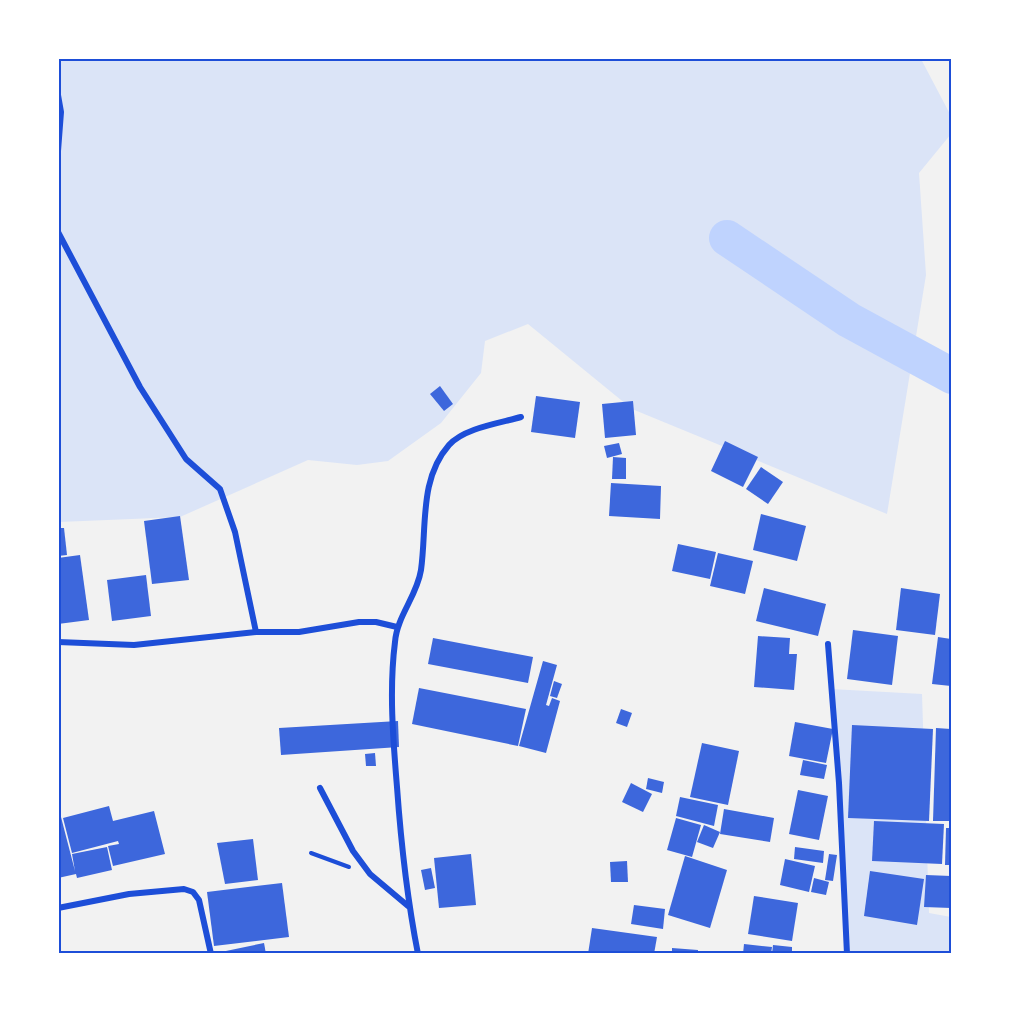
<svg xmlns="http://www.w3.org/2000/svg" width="1010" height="1012" viewBox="0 0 1010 1012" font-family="'Noto Sans',sans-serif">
<rect width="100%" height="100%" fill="#f2f2f2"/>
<!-- green -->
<g fill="#dbe4f7">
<path d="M58,59h863l30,57v18l-32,39 7,102 -39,239 -255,-105 -104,-85 -43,17 -4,32 -40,50 -53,38 -31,4 -49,-5 -128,57 -121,5z"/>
<path d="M831,689l91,5 7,219 22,4v36h-107l-3,-166z"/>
</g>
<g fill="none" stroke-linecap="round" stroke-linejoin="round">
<!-- river -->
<path stroke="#bfd3fe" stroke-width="36" d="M727,238l122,82 103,56"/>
</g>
<!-- building -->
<g fill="#3d67dc">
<path d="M440,386l13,18 -9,7 -14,-17z"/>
<path d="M536,396l44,6 -5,36 -44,-6z"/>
<path d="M633,401l3,34 -31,3 -3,-34z"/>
<path d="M725,441l33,16 -15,30 -32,-16z"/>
<path d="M619,443l3,11 -15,4 -3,-12z"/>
<path d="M613,457l13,1v21h-14z"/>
<path d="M761,467l22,15 -15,22 -22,-15z"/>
<path d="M611,483l50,3 -1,33 -51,-3z"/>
<path d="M761,514l45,12 -9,35 -44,-11z"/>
<path d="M180,516l9,64 -37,4 -8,-63z"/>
<path d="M58,528h6l3,27 -9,1z"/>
<path d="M678,544l38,8 -6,27 -38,-8z"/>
<path d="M718,553l35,8 -8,33 -35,-8z"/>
<path d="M80,555l9,65 -31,4v-66z"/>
<path d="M146,575l5,41 -39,5 -5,-41z"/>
<path d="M764,588l62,16 -8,32 -62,-15z"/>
<path d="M901,588l39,6 -5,41 -39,-5z"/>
<path d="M853,630l45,6 -6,49 -45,-6z"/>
<path d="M758,636l32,2 -1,16h8l-3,36 -40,-3z"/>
<path d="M938,637l13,2v47l-19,-2z"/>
<path d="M433,638l100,19 -5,26 -100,-19z"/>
<path d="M543,661l14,4 -11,40 3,1 3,-8 8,3 -14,52 -27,-7z"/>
<path d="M554,681l8,3 -5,14 -7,-2z"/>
<path d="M419,688l107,21 -8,37 -106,-22z"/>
<path d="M621,709l11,4 -5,14 -11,-4z"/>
<path d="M398,721l1,26 -118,8 -2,-27z"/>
<path d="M795,722l38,7 -7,34 -37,-7z"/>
<path d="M852,725l81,4 -4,92 -81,-3z"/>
<path d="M936,728l15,1v92h-18z"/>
<path d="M702,743l37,8 -11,54 -38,-8z"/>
<path d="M375,753l1,13h-10l-1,-12z"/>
<path d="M803,760l24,5 -3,14 -24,-4z"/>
<path d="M648,778l16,4 -2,11 -16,-4z"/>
<path d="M631,783l21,11 -9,18 -21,-10z"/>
<path d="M798,790l30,6 -9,44 -30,-6z"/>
<path d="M680,797l38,8 -4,21 -38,-10z"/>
<path d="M109,806l4,15 41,-10 11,43 -52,12 -5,-20 11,-2 -1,-3 -46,12 -9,-35z"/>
<path d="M724,809l50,9 -4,24 -50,-8z"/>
<path d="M61,817l14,54 -3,-17 35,-7 5,23 -35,8 -1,-4 -18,4v-60z"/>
<path d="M676,818l25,7 -9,32 -25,-7z"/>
<path d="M874,821l70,3 -2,40 -70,-3z"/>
<path d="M704,825l16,7 -7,16 -16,-6z"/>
<path d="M946,828h5v37h-6z"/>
<path d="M253,839l5,41 -33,4 -8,-41z"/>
<path d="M795,847l29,4 -1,12 -29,-4z"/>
<path d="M471,854l5,51 -37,3 -5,-50z"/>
<path d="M829,854l8,1 -4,26 -8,-1z"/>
<path d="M685,856l42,14 -17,58 -42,-13z"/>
<path d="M785,859l30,7 -6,26 -29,-7z"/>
<path d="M627,861l1,21h-17l-1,-20z"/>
<path d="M431,868l4,20 -10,2 -4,-20z"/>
<path d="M870,871l54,8 -7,46 -53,-9z"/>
<path d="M926,875l25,1v32l-27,-1z"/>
<path d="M814,878l15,4 -3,13 -15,-3z"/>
<path d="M282,883l7,54 -75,9 -7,-54z"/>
<path d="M754,896l44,7 -6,38 -44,-7z"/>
<path d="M634,905l31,4 -2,20 -32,-5z"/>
<path d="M592,928l65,9 -3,17h-66z"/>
<path d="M264,943l2,11h-45v-2z"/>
<path d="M744,944l28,3 -1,7h-28z"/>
<path d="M773,945l19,2v7h-20z"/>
<path d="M672,948l26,2v4h-26z"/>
</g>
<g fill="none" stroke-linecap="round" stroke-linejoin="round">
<!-- path -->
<path stroke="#1d4ed8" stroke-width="4" d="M311,853l38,14"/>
<!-- minor -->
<g stroke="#1d4ed8" stroke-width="6">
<path d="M58,95l3,17 -3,39"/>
<path d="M58,232l82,155 46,72 34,30 15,43 21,100"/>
<path d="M58,642l76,3 122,-13h43l60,-10h17l21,5"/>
<path d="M828,644l11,139 8,171"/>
<path d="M320,788l33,63 17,23 38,32"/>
<path d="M58,908l71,-14 55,-5 9,3 6,8 12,54"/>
<path d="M418,954c-11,-56 -17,-111 -21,-167 -4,-48 -8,-98 -2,-145 2,-26 22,-46 26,-72 6,-43 -2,-91 28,-125 15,-17 51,-22 72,-28"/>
</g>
</g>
<!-- border -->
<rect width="1010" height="1012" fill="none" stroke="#ffffff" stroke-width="120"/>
<rect x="60" y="60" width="890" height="892" fill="none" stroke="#1d4ed8" stroke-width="2"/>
</svg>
